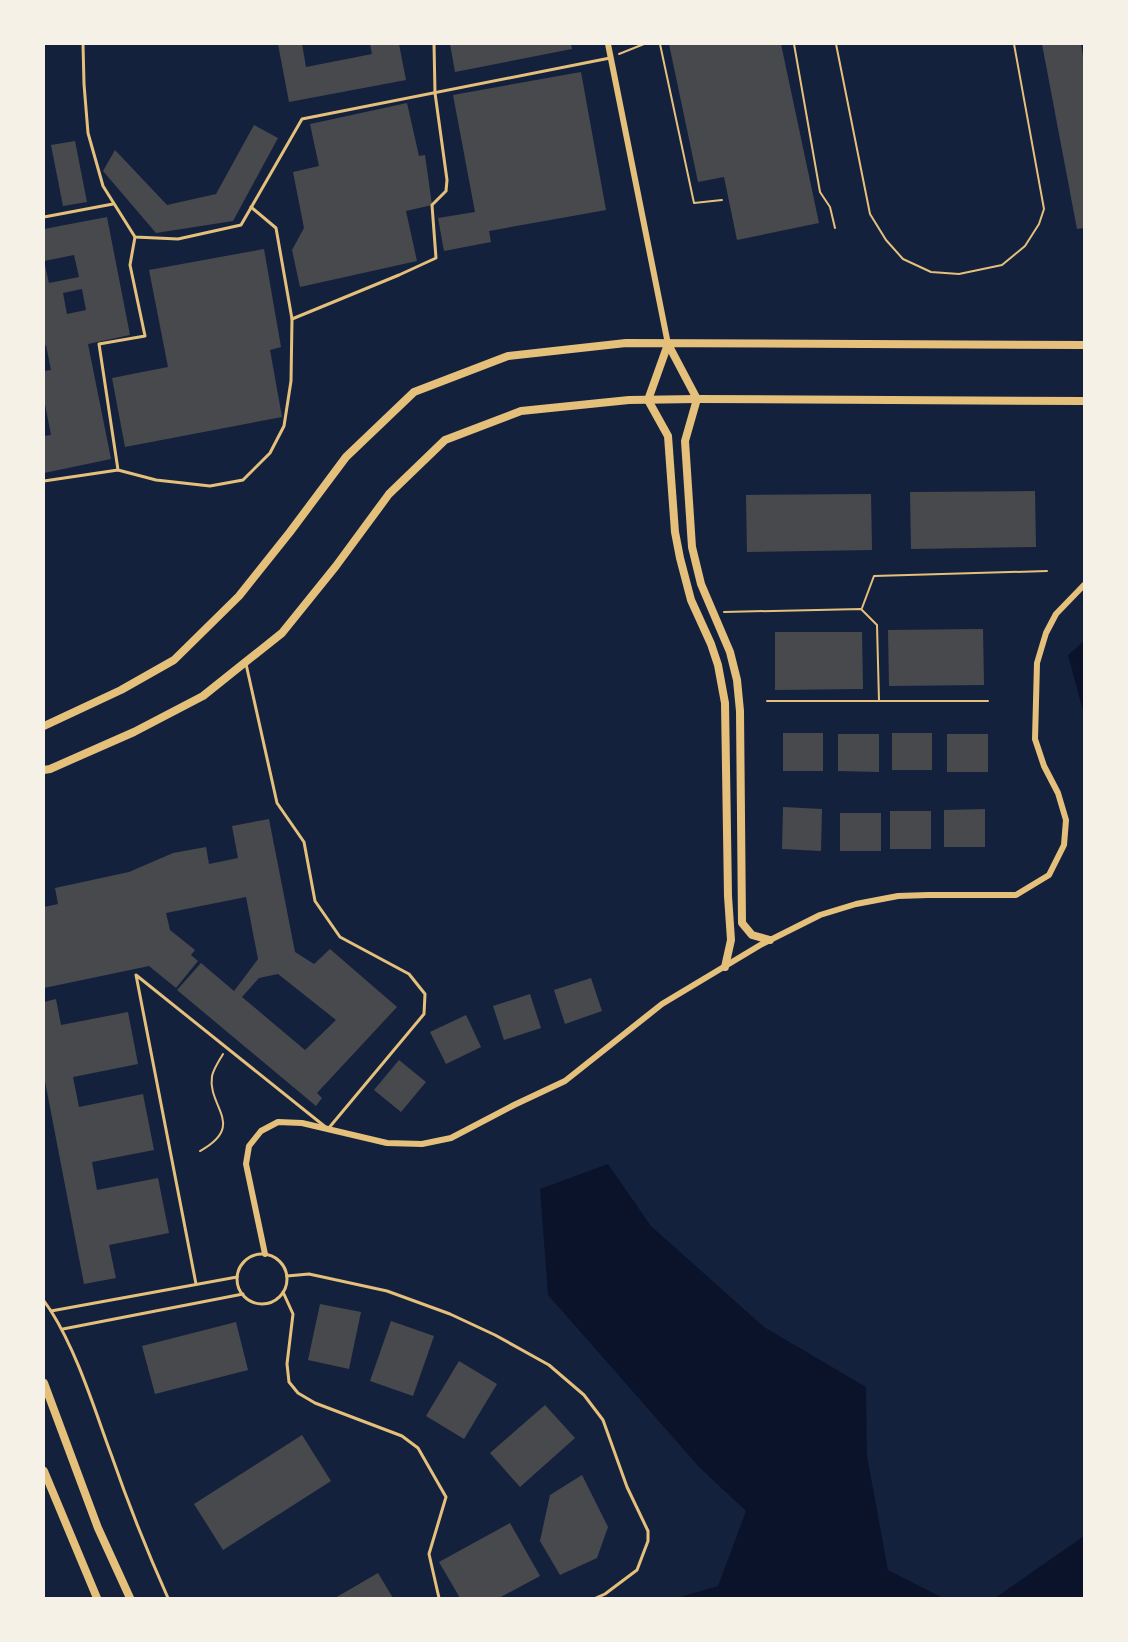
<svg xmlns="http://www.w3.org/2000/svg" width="1128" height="1642" viewBox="0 0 1128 1642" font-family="'Crimson Pro',serif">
<rect width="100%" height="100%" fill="#14213d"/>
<!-- water -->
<g fill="#0b132b">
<path d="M1084,641v74l-16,-60z"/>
<path d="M608,1164l43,62 113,101 102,60 1,69 21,114 55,28h-266l41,-12 28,-75 -46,-43 -152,-173 -8,-106z"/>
<path d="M1084,1536v62h-89z"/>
</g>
<!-- building -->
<g fill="#48494c" fill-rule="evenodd">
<path d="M278,44h24l4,23 66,-13 -2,-10h29l7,36 -117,22z"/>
<path d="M450,44h121l1,5 -117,23z"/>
<path d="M669,44h112l38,179 -82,17 -13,-63 -26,5z"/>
<path d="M1042,44h39l3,19v165l-7,1z"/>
<path d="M581,72l25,138 -117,21 2,11 -47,9 -6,-33 37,-6 -22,-117z"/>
<path d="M407,103l12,53 6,-1 7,50 -26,6 11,50 -117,26 -8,-37 12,-22 -11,-56 26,-6 -9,-42z"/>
<path d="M254,125l24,13 -45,83 -77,12 -53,-62 12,-21 52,55 49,-11z"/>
<path d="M75,141l12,61 -24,4 -12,-61z"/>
<path d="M107,217l23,118 -42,9 23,115 -67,14v-37l7,-1 -7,-36v-28l7,-1 -5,-25 -2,1v-85l5,22 30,-6 -5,-22 -30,6v-32zM82,289l4,21 -19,4 -4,-21z"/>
<path d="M264,249l17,98 -11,3 12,67 -157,30 -13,-69 56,-11 -19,-97z"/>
<path d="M1035,491l1,56 -125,2 -1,-57z"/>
<path d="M871,494l1,56 -125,2 -1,-57z"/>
<path d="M983,629l1,56 -95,1 -1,-56z"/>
<path d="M775,632h87l1,57 -88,1z"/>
<rect x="783" y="733" width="40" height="38"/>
<rect x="892" y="733" width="40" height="37"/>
<path d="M838,734h41v38l-41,-1z"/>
<rect x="947" y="734" width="41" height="38"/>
<path d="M783,807l39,2 -1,42 -39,-2z"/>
<path d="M985,809v38h-41v-37z"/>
<rect x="890" y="811" width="41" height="38"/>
<rect x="840" y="813" width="41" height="38"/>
<path d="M269,819l26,133 19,12 16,-15 67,58 -80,86 5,5 -6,8 -139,-116 24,-27 33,28 24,-32 -12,-62 -80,16 4,17 25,20 -4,5 7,6 -22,27 -27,-22 -105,22v-81l14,-3 -3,-16 74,-16 44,-19 33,-6 3,17 29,-6 -6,-32zM278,974l58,46 -31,30 -63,-53 17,-19z"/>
<path d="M591,978l11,33 -37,13 -11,-34z"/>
<path d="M530,994l11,34 -37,12 -11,-34z"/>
<path d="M56,999l5,26 67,-13 10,52 -65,13 6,30 64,-13 11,56 -62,12 5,28 61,-12 11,55 -60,12 7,33 -32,6 -40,-208v-74z"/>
<path d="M466,1015l15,32 -35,17 -16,-32z"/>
<path d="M399,1060l27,22 -25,30 -27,-22z"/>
<path d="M320,1304l41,8 -12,57 -41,-9z"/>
<path d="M391,1321l43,15 -21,60 -43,-15z"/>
<path d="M236,1322l12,48 -93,24 -13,-48z"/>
<path d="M459,1361l38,23 -33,55 -38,-23z"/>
<path d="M545,1405l30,33 -55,49 -30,-34z"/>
<path d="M302,1435l29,46 -108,69 -29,-46z"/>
<path d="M582,1475l26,52 -11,31 -37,17 -20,-34 10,-46z"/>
<path d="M510,1523l30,53 -41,22h-39l-21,-36z"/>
<path d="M378,1573l15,25h-58z"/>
</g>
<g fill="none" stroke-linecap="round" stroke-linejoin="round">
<!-- path -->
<g stroke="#e5c07b" stroke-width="2">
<path d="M660,44l34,159 28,-3"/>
<path d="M794,44l26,148 10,15 5,21"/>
<path d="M836,44l34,170 16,26 17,19 28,13 28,2 43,-9 23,-19 14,-22 5,-15 -30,-165"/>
<path d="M619,54l25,-10"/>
<path d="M862,608l12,-32 173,-5"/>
<path d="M724,612l137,-3 16,16 2,76h109"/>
<path d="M767,701h112"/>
<path d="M200,1151c47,-26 7,-44 12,-75 2,-8 7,-15 11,-22"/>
</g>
<!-- service -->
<g stroke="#e5c07b" stroke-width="3">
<path d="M83,44l1,40 4,49 15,53 32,51 43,2 63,-14 61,-106 308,-61"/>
<path d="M44,217l69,-13"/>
<path d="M135,237l-5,28 15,71 -46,8 19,126 38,10 54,6 33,-6 27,-27 14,-27 7,-45 1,-62 -16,-91 -25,-21"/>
<path d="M292,319l107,-44 37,-17 -4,-53 14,-14 1,-11 -12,-87 -1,-49"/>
<path d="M44,481l74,-11"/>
<circle cx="262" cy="1279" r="25"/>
<path d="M287,1276l22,-2 78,17 63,23 45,21 54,30 35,30 19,25 24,67 21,44v10l-11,29 -32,24 -9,4"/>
<path d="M196,1284l-60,-309 192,154 96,-115 1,-20 -16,-20 -69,-37 -25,-36 -11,-59 -27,-39 -31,-139"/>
<path d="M283,1292l10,22 -6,50 2,18 9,11 17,10 87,33 16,12 28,49 -17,57 10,44"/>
<path d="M44,1301l7,10 186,-34"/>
<path d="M51,1311c26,41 43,97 60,143 17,49 36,97 57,144"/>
<path d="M63,1329l180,-35"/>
</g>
<!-- minor -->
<g stroke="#e5c07b" stroke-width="6">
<path d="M608,44l60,300"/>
<path d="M265,1254l-19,-90 3,-18 12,-15 17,-9 24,1 85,20 35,1 29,-6 63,-33 51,-24 97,-77 100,-60 58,-29 36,-11 42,-8 30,-1h88l33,-20 15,-30 2,-25 -8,-27 -14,-27 -9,-27 2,-76 9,-30 10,-19 28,-29"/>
</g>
<!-- tertiary -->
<g stroke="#e5c07b" stroke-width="8">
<path d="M668,344l-20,56 20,36 7,96 5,26 11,42 20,44 7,21 7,38 3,193 3,44 -6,27"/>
<path d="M668,344l29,55 -12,42 7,106 9,37 29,68 7,28 3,31 2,212 10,12 18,5"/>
</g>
<!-- secondary -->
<g stroke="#e5c07b" stroke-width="8">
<path d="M44,726l77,-36 53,-30 65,-64 51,-64 56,-75 68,-65 94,-36 118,-13 458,2"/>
<path d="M44,770l6,-1 84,-37 69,-36 79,-63 54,-67 53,-72 56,-54 76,-29 108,-11 68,-1 387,2"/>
<path d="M44,1383l54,145 32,70"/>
<path d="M44,1471l53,127"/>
</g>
</g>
<!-- border -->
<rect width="1128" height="1642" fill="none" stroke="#f6f1e7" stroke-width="90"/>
</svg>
